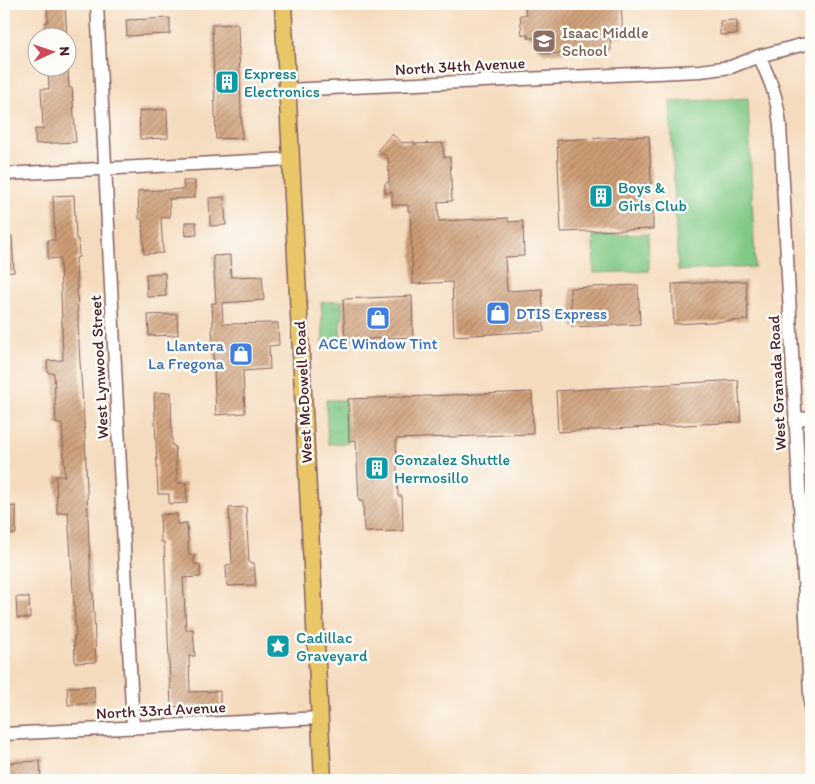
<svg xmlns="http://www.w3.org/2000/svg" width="815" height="784" viewBox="0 0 815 784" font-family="Itim,sans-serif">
<defs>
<pattern id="grass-tufts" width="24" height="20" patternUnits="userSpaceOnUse" patternTransform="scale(1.25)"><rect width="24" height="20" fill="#80c985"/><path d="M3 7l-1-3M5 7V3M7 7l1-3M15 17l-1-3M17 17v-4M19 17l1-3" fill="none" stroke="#70ac73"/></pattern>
<pattern id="building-hatch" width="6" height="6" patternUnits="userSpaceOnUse" patternTransform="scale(1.25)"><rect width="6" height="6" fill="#ce9e76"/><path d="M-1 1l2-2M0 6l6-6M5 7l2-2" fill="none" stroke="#a98061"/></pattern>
</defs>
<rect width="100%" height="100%" fill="#fdfcf7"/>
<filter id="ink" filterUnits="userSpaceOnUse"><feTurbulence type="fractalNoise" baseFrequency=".02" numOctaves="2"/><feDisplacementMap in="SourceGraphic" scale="10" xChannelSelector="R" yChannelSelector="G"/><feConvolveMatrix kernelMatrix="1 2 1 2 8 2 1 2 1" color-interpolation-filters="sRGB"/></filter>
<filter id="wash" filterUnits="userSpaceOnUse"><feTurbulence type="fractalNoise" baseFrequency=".0096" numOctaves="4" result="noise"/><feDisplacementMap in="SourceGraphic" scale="20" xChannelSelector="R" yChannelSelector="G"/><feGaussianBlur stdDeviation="1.12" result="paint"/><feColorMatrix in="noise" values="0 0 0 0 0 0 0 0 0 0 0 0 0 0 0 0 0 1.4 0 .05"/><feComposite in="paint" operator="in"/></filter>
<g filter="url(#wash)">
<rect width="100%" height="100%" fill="#f5dbbe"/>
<!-- grass -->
<g fill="url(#grass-tufts)" stroke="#657458">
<path d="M342,301v19l-2,2 1,20 -18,1 -2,-41z"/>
<path d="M326,400h19l3,43 -20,1z"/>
</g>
<!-- pitch -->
<g fill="#80c985" stroke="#657458">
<path d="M748,98l7,169 -77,4 -8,-169z"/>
<path d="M648,234l1,37 -55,2 -1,-37z"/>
</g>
<g id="blocks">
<!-- building -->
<g fill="url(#building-hatch)">
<path d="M47,4h18l2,34h-21l-1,-16h3z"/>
<path d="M525,4h96l2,33 -13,1 1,12 -68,4 -1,-3h-4l-1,-13h-9v-3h-6l-2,-20h6z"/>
<path d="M170,18v16l-43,2 -1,-16z"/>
<path d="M737,20v14l-17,1v-14z"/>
<path d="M238,24l4,114 -26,1 -4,-114z"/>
<path d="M48,68h20l1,20h3l4,54 -41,2v-15h8l-2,-40h8z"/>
<path d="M167,109l1,29 -28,1 -1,-28z"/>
<path d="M392,134l10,9 12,-1v2l29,-1 1,14h6l2,44 -14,1 1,19 69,-3v4l15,-1 1,35 -19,1 2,34 35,-2 2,42 -90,5 -2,-54 -39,2 -3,-73h-2v-6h-16v-13l-7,1v-10l4,-1 -1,-24 -10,-8z"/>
<path d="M649,136l2,48h-10l1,25 11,-1v21l-92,3 -4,-92z"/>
<path d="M183,181h12v17l-26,1 1,18 -9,1 2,35 -19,1 -2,-35h-3l-1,-28 46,-2z"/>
<path d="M74,195l2,44h2l1,18 -3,1 3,88 6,91 4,107 3,49h1l3,69 -21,1 -1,-27h2l-8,-124 -11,1 -1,-37h9l-3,-52h-6l-2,-51h-6l-1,-12 16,-1 -3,-102 -12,1v-19h7l-2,-44z"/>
<path d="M224,197l2,28 -16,1 -1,-28z"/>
<path d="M185,222h11l1,13 -11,1z"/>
<path d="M4,236h8l2,36 -10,1z"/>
<path d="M230,255l1,22 31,-1 2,24 -42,3 1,21 55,-1 1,22 -10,1 1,23 -27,2 2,42 -29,2 -4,-89h1l-1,-23h4l-3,-47z"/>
<path d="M165,273l1,23 -19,1 -1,-23z"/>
<path d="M746,281l2,39 -74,4 -2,-40z"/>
<path d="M638,285l2,39 -68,3 -2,-39z"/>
<path d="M412,296l1,41 -68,3 -2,-41z"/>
<path d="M177,314l1,21 -29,1 -1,-21z"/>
<path d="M738,380l3,42 -183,10 -2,-41z"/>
<path d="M171,392l1,54h3l2,37h9l1,20 -18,1v-10h-11l-4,-101z"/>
<path d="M532,392l1,42 -137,5 2,57h4l1,35 -39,1 -1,-31h-4l-3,-61 -7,1 -1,-42z"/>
<path d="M16,506v28h-12v-27z"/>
<path d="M246,507l3,56h5l2,22 -29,1 -1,-21 6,-1 -3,-56z"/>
<path d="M177,514v10l10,-1 2,32h5v9h6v13l-17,1 3,52 7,-1 2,27h-6l1,36 30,-1v16h-15v-2l-34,2 -7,-165h-3l-1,-27z"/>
<path d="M16,597h13l1,21h-13z"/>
<path d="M94,686l1,17 -27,2 -1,-18z"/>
<path d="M40,761l1,19h-37v-17z"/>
</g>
</g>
</g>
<g filter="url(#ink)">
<use href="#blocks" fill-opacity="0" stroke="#86615e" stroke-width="1"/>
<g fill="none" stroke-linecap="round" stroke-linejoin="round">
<!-- minor casing -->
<g stroke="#86615e" stroke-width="15">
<g id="minor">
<path d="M97,4l36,724"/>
<path d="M759,56c12,26 18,40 21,69l31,587"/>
<path d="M287,90l413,-19 31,-4 28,-11 42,-11 10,-1"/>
<path d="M4,174l287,-15"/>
<path d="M795,419l16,-1"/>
<path d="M4,734l316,-16"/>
</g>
</g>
<!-- major casing -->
<g stroke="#86615e" stroke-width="19">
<path id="major" d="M283,4l40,776"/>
</g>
<!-- minor -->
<use href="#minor" stroke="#fff" stroke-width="12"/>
<!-- major -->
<use href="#major" stroke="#e9c769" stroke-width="16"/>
</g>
</g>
<!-- icons -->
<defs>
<g id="school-square" transform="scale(1.25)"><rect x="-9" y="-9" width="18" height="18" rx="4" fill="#8d6e63" stroke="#fdfcf7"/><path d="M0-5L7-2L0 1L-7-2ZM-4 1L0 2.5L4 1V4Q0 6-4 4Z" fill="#fff"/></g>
<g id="building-square" transform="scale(1.25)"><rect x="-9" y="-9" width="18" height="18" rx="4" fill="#0f9aa8" stroke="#fdfcf7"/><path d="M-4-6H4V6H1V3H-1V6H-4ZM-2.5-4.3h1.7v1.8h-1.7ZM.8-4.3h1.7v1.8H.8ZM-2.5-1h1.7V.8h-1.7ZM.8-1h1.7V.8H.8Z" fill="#fff"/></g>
<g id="shop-square" transform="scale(1.25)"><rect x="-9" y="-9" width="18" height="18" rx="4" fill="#3f7fe0" stroke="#fdfcf7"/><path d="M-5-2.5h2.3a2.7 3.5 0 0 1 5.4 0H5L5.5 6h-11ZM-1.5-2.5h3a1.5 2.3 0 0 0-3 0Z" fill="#fff"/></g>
<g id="sight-square" transform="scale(1.25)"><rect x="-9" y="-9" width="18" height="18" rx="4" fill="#0f9aa8" stroke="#fdfcf7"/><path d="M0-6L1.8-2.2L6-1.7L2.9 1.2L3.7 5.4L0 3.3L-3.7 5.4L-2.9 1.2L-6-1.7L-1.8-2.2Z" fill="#fff"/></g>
</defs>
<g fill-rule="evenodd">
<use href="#school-square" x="544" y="41"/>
<use href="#building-square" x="227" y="82"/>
<use href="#building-square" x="601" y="196"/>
<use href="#shop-square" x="498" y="313"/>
<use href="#shop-square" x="378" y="318"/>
<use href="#shop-square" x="241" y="354"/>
<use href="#building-square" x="377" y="468"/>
<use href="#sight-square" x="278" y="646"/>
</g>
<g text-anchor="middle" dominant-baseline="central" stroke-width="5" stroke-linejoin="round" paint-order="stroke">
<!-- education labels -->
<g font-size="16" fill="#785e54" stroke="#fdfcf7" text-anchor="start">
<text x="562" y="32">Isaac Middle<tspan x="562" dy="18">School</tspan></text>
</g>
<!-- street labels -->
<g font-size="16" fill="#4a1f2b" stroke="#fdfcf7">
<text transform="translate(460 66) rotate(-3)">North 34th Avenue</text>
<text transform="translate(99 367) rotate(-93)">West Lynwood Street</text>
<text transform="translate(777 383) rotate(-93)">West Granada Road</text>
<text transform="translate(303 392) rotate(-93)">West McDowell Road</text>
<text transform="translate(161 710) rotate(-3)">North 33rd Avenue</text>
</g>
<!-- culture labels -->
<g font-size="16" fill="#0d838f" stroke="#fdfcf7" text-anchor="start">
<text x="244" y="73">Express<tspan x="244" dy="18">Electronics</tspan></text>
<text x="618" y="187">Boys &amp;<tspan x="618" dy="18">Girls Club</tspan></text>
<text x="394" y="459">Gonzalez Shuttle<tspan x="394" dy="18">Hermosillo</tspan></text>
<text x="296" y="637">Cadillac<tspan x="296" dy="18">Graveyard</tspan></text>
</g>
<!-- shop labels -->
<g font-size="16" fill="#366cbe" stroke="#fdfcf7" text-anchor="start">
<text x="516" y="313">DTIS Express</text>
<text x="378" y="343" text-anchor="middle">ACE Window Tint</text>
<text x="224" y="345" text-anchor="end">Llantera<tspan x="224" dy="18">La Fregona</tspan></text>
</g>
</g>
<!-- margin -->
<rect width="815" height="784" fill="none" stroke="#fdfcf7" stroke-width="20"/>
<!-- north arrow -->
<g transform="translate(52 52) rotate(87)"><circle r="24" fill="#fdfcf7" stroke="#b5a4a5"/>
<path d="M0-4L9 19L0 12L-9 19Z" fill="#d1495b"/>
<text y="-8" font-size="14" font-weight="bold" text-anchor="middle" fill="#4a1f2b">N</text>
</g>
</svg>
